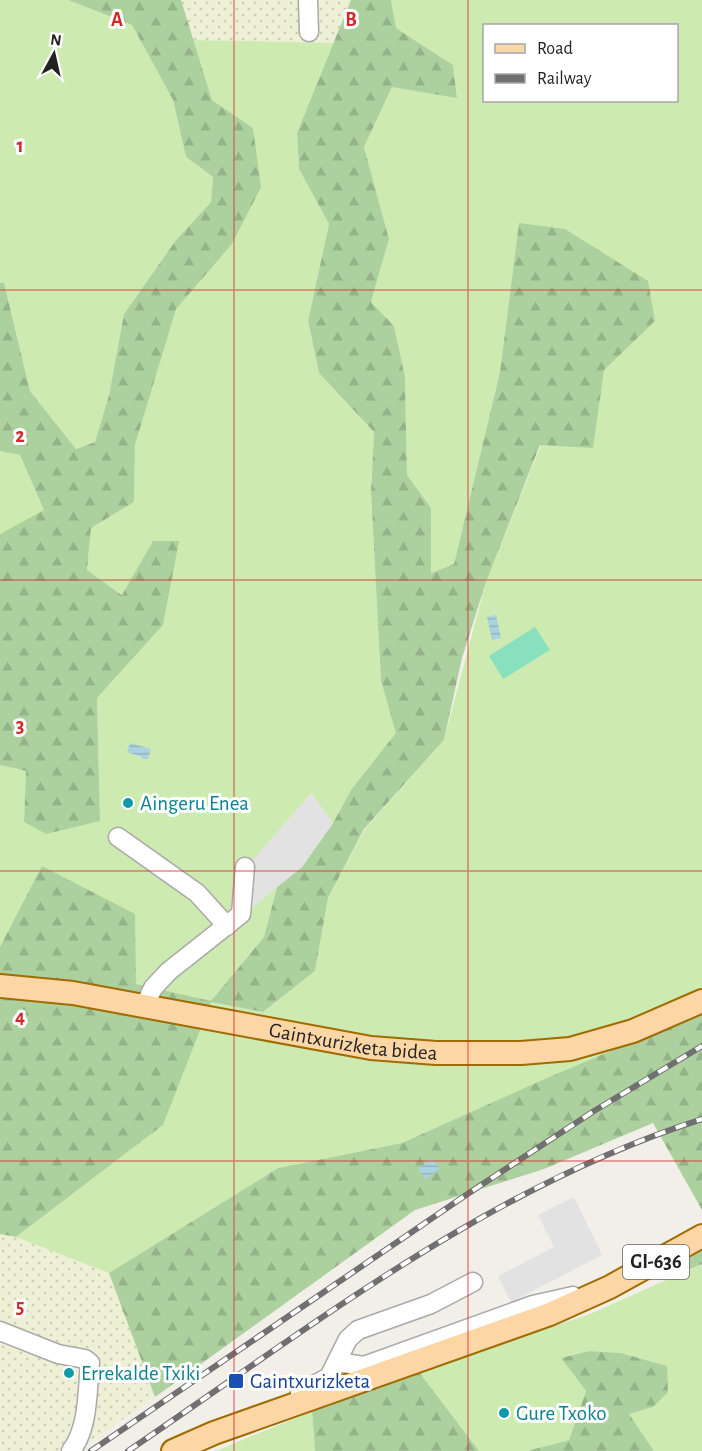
<svg xmlns="http://www.w3.org/2000/svg" width="702" height="1451" viewBox="0 0 702 1451" font-family="'Alegreya Sans',sans-serif">
<defs>
<pattern id="farmland-dots" width="8" height="8" patternUnits="userSpaceOnUse" patternTransform="scale(1.5)"><rect width="8" height="8" fill="#eef0d5"/><path d="M2 2h.1M6 6h.1" fill="none" stroke="#ccceb7" stroke-width="1.8" stroke-linecap="round"/></pattern>
<pattern id="forest-firs" width="22" height="20" patternUnits="userSpaceOnUse" patternTransform="scale(1.5)"><rect width="22" height="20" fill="#add19e"/><path d="M5 1l3.5 6h-7zM16 11l3.5 6h-7z" fill="#95b388"/></pattern>
<pattern id="water-rules" width="6" height="5" patternUnits="userSpaceOnUse" patternTransform="scale(1.5)"><rect width="6" height="5" fill="#aad3df"/><path d="M0 2.5h6" fill="none" stroke="#92b5bf"/></pattern>
</defs>
<rect width="100%" height="100%" fill="#f2efe9"/>
<!-- farmland -->
<g fill="url(#farmland-dots)">
<path d="M181,0h170l-16,43 -142,-3z"/>
<path d="M0,1234l16,3 93,36 46,124 -78,54h-77z"/>
</g>
<!-- grass -->
<g fill="#cdebb0" fill-rule="evenodd">
<path d="M0,0h68l64,25 41,75 13,57 27,20 -2,25 -35,38 -52,74 -15,81 -14,47 -19,7 -46,-58 -26,-108h-4z"/>
<path d="M391,0h311v998l-44,32 -256,113 -124,25 -169,105 -93,-36 147,-112 -27,-141 -136,-37v-182l26,6 -2,51 76,-1 -3,-123 66,-73 15,-84 -25,1 -30,53 -36,-25 4,-42 43,-26 1,-57 41,-137 56,-64 21,-116 -41,-28 -19,-60 142,3 -38,90 2,36 30,55 -21,98 11,51 55,59 -3,60 10,189 16,52 -46,57 -18,33 -22,-30 -64,118 30,-24 -13,50 -53,65 52,10 52,-41 13,-73 37,-69 79,-89 42,-158 55,-137 -22,-222 -19,149 -46,192 -23,9v-65l-24,-33 -2,-98 -11,-51 -23,-24 18,-63 -25,-92 28,-60 65,10 -4,-32 -57,-37zM484,26h192v74h-192z"/>
<path d="M0,451l20,4 25,56 -45,23z"/>
<path d="M702,1264v187h-48l-25,-37 24,-7 14,-41 -46,-13 -32,-2 -28,7 25,33 -17,49 -42,11h-48l-60,-79 171,-58z"/>
<path d="M312,1411l3,40h-99z"/>
</g>
<!-- forest -->
<g fill="url(#forest-firs)">
<path d="M68,0h113l31,100 41,28 8,59 -29,57 -56,65 -41,136 -1,57 -43,26 -4,42 35,25 31,-54h26l-16,84 -66,73 3,123 -54,13 -22,-12 2,-51 -26,-6v-231l44,-24 -24,-55 -20,-4v-168h4l26,108 46,58 19,-7 14,-47 15,-81 52,-74 35,-38 2,-25 -27,-20 -13,-57 -41,-75z"/>
<path d="M351,0h40l5,28 57,37 4,33 -65,-11 -28,60 25,92 -18,63 23,24 11,51 2,98 24,33v65l23,-9 46,-192 19,-149 46,6 83,52 7,40 -51,49 -11,78 -53,-3 -54,137 -24,76 -18,82 -80,89 -36,69 -13,73 -52,41 -52,-10 -48,123 -147,112 -16,-3v-287l42,-81 93,48 1,70 75,17 53,-64 13,-50 25,-20 31,-44 18,-33 45,-57 -15,-52 -10,-189 3,-60 -55,-59 -11,-52 21,-97 -30,-55 -2,-36z"/>
<path d="M702,1012v198l-49,-87 -109,46 -129,41 -260,187 -46,-124 169,-105 124,-25 138,-62z"/>
<path d="M702,1249v15l-31,13 9,-13z"/>
<path d="M589,1351l32,2 46,13 1,26 -15,15 -24,7 25,37h-127l42,-11 17,-49 -25,-33z"/>
<path d="M419,1372l60,79h-164l-3,-40z"/>
</g>
<!-- pitch -->
<path fill="#88e0be" d="M535,627l15,23 -47,29 -14,-23z"/>
<!-- parking -->
<g fill="#e2e2e2">
<path d="M311,793l22,30 -31,44 -56,45 4,-49z"/>
<path d="M574,1197l28,58 -91,47 -13,-26 56,-29 -16,-32z"/>
</g>
<!-- water -->
<g fill="url(#water-rules)">
<path d="M496,615l5,23 -9,2 -5,-23z"/>
<path d="M130,743l21,6 -3,10h-6v-2l-15,-5z"/>
<path d="M433,1159l7,10 -15,10 -7,-11z"/>
</g>
<g fill="none" stroke-linecap="round" stroke-linejoin="round">
<!-- minor casing -->
<g stroke="#a9a9a9" stroke-width="21">
<g id="minor">
<path d="M308,0l1,32"/>
<path d="M118,837l79,56 30,33"/>
<path d="M145,1005l8,-17 16,-17 72,-57 4,-47"/>
<path d="M0,1331l58,23 27,5 5,4c-3,29 -1,64 -19,88"/>
<path d="M337,1362l27,4 169,-61 40,-9"/>
<path d="M300,1393l29,-16 19,-38 10,-9 73,-26 42,-22"/>
</g>
</g>
<!-- major casing -->
<g stroke="#a06b00" stroke-width="26">
<g id="major">
<path id="s1" d="M0,986l73,7 298,55 65,5h85l49,-4 63,-18 69,-30"/>
<path d="M173,1451l41,-18 336,-119 60,-27 92,-51"/>
</g>
</g>
<!-- minor -->
<use href="#minor" stroke="#fff" stroke-width="18"/>
<!-- major -->
<use href="#major" stroke="#fcd6a4" stroke-width="22"/>
<!-- rail casing -->
<g stroke="#707070" stroke-width="6">
<g id="rail">
<path d="M91,1451l378,-258 125,-82 108,-65"/>
<path d="M128,1451c183,-124 361,-264 574,-332"/>
</g>
</g>
<!-- rail -->
<use href="#rail" stroke="#fff" stroke-width="4" stroke-dasharray="11" stroke-linecap="butt"/>
</g>
<!-- grid -->
<path fill="none" stroke="#d62828" stroke-width="1.5" stroke-opacity="0.55" d="M234,0v1451M468,0v1451M0,290h702M0,580h702M0,871h702M0,1161h702"/>
<!-- markers -->
<g fill="#0f9aa8" stroke="#fff" stroke-width="2">
<circle cx="128" cy="803" r="6"/>
<circle cx="69" cy="1373" r="6"/>
<circle cx="504" cy="1413" r="6"/>
</g>
<rect fill="#1a4fb4" stroke="#fff" stroke-width="2" x="228" y="1373" width="16" height="16" rx="3"/>
<g text-anchor="middle" dominant-baseline="central" stroke-width="6" stroke-linejoin="round" paint-order="stroke">
<!-- shield labels -->
<rect fill="#fff" stroke="#646464" stroke-width="1.5" x="623" y="1245" width="66" height="34" rx="4.5"/>
<g font-size="20" font-weight="bold" fill="#222">
<text x="656" y="1262">GI-636</text>
</g>
<!-- culture labels -->
<g font-size="21" fill="#0d838f" stroke="#fff" text-anchor="start">
<text x="140" y="803">Aingeru Enea</text>
<text x="81" y="1373">Errekalde Txiki</text>
<text x="516" y="1413">Gure Txoko</text>
</g>
<!-- street labels -->
<g font-size="21" fill="#222" stroke="#fff">
<text stroke="none"><textPath href="#s1" startOffset="358">Gaintxurizketa bidea</textPath></text>
</g>
<!-- transit labels -->
<g font-size="21" fill="#164399" stroke="#fff" text-anchor="start">
<text x="250" y="1381">Gaintxurizketa</text>
</g>
</g>
<g font-size="20" text-anchor="middle" font-weight="bold" fill="#d62828" stroke="#fff" stroke-width="6" stroke-linejoin="round" paint-order="stroke">
<text x="117" y="26">A</text>
<text x="351" y="26">B</text>
<text x="20" y="152">1</text>
<text x="20" y="442">2</text>
<text x="20" y="732">3</text>
<text x="20" y="1023">4</text>
<text x="20" y="1313">5</text>
</g>
<!-- legend -->
<rect x="483" y="24" width="195" height="78" fill="#ffffff" stroke="#a7a7a7" stroke-width="1.5"/>
<rect x="495" y="44" width="30" height="9" fill="#fcd6a4" stroke="#a7a7a7" stroke-width="1.5"/>
<text x="537" y="54" font-size="18" fill="#222222">Road</text>
<rect x="495" y="74" width="30" height="9" fill="#707070" stroke="#a7a7a7" stroke-width="1.5"/>
<text x="537" y="84" font-size="18" fill="#222222">Railway</text>
<!-- north arrow -->
<g transform="translate(54 54) rotate(8)" stroke="#ffffff" stroke-width="4.5" paint-order="stroke">
<path d="M0-4.5L10 22L0 15L-10 22Z" fill="#222222"/>
<text y="-9" font-size="16" font-weight="bold" text-anchor="middle" fill="#222222">N</text>
</g>
</svg>
